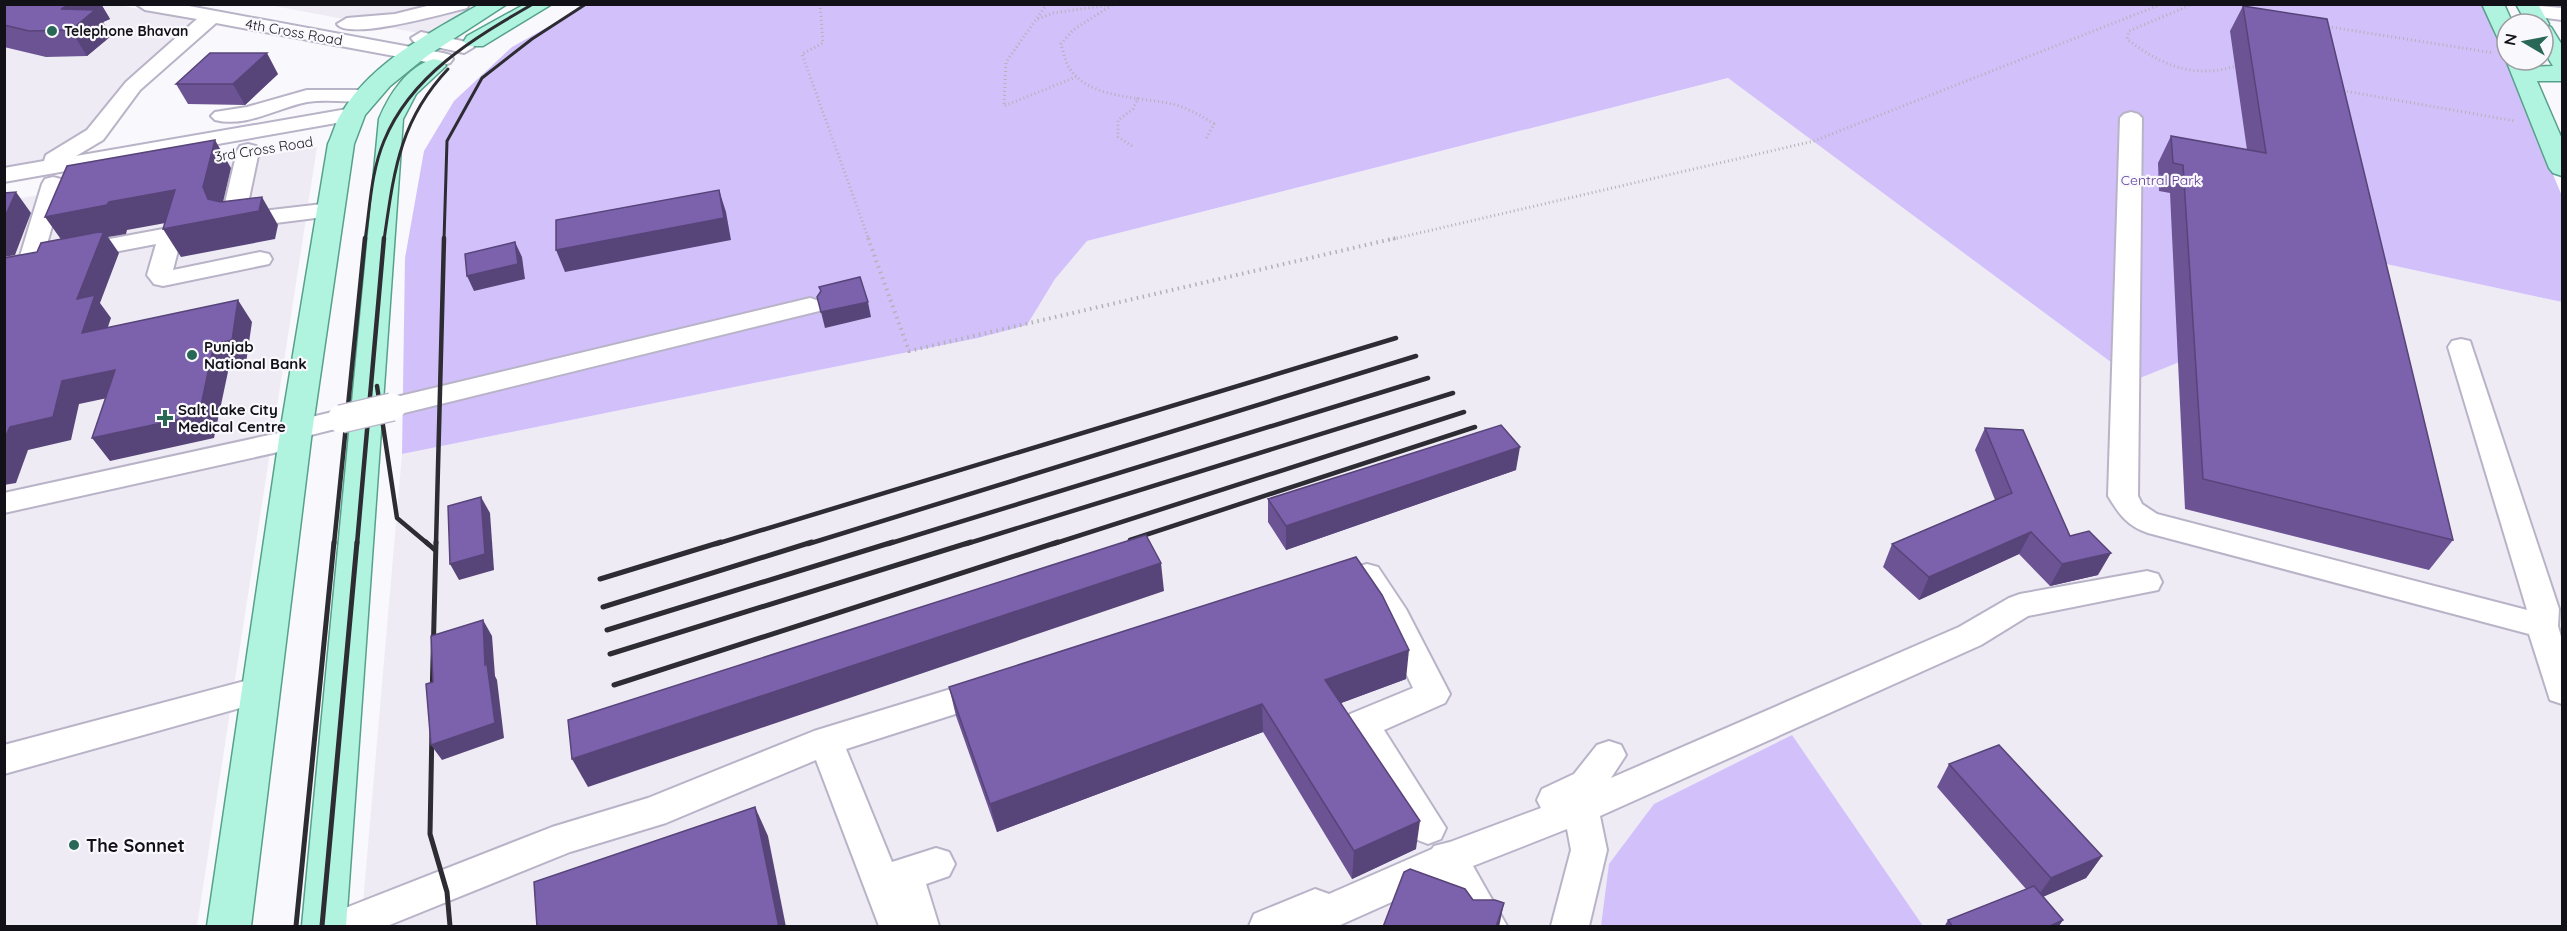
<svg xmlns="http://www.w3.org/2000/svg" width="2567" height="931" viewBox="0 0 2567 931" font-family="Quicksand,sans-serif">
<rect width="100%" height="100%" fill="#f9f8fc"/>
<!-- built -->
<g fill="#eeebf5">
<path d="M5,5h113l81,15 -71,59 -46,55 -22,18 -33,15 -22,4z"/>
<path d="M269,5h215l-55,30z"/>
<path d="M1729,78l406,302 242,-118 185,40v624h-2201l41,-472 576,-116 49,-13 28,-46 32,-38z"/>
<path d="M317,147l-120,779h-192l-1,-725z"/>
</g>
<!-- green -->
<g fill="#d2c0fb">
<path d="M587,5h1895l80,191v106l-185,-40 -114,66 -128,52 -407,-302 -641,163 -32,38 -28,46 -49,13 -576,116 3,-196 19,-107 30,-50 58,-54z"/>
<path d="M1792,735l131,191h-322l8,-62 45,-60z"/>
</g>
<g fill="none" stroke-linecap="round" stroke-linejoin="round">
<!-- minor casing -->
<g stroke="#b9b3c8" stroke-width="4">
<g id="minor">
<path d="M136,4h42l265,49 7,2 3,4 -3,4 -7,2 -227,-42 -76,67 -37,50 -27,16 277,-48 7,2 3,4 -3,4 -7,2 -349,62v-14l40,-7 2,-6 41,-25 39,-48 71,-63 -52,-9z"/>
<path d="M435,4h34l-2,4c-21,5 -118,33 -130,16l10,-6 48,-4z"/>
<path d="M2530,5l32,3v12l-39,-5 -2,-4z"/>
<path d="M421,32l50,11 3,4 -10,6 -50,-11 -3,-4z"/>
<path d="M307,90h62l7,2 3,4 -3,4 -7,2c-20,0 -43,-3 -62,0 -30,6 -61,26 -92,18l-4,-4 4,-4 32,-5z"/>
<path d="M2131,112l7,2 4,4 -4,378 4,8 15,10 370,96 -79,-263 4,-6 9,-2 9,2 89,268 -1,17 4,14v64l-12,-4 -21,-66 -381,-101c-21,-7 -29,-19 -40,-37l12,-378 4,-4z"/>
<path d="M248,144l8,2 3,5 -13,62 85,-10 8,2 4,5 -4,5 -102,13 -8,-2 -7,-10 15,-65 3,-5z"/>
<path d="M53,177l8,2 3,5 -19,67 118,-22 14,5 4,5 -8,31 87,-18 9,2 3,5 -3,5 -106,22 -9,-2 -7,-9 9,-31 -152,29v-14l16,-3 22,-72 3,-5z"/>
<path d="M810,298l9,3 4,5 -4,5 -427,105 -10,-3 -4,-6 4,-6 10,-3z"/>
<path d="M341,410l10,3 4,6 -4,6 -44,11 2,3 -4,7 -301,67v-20l279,-61 3,-9z"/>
<path d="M1367,564l11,3 28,42 44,85 -5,9 -61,27 62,98 -5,11 -13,5 -13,-5 -70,-115 5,-10 63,-26 -31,-65 -30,-48 4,-8z"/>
<path d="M2147,571l11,3 4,8 -4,8 -130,26 -47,29 -381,171 7,34 -18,76h-38l20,-76 -4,-21 -94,37 34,60h-39l-27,-46 -103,46h-89l5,-12 61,-25 14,5 103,-45 2,-3 16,-4 91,-34 -4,-8 5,-11 32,-15 23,-29 12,-4 12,4 5,10 -15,23 348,-151 50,-29 11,-4z"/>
<path d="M260,677l12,4 5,9 -5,9 -268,75v-29z"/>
<path d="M990,677l12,4 5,9 -5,9 -156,50 46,113 44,-14 13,4 6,12 -6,12 -23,8 13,42h-60l-63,-166 -150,63 -96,29 -183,74h-62l5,-12 222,-87 96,-29 166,-67z"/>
</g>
</g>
<!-- major casing -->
<g stroke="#57a08b" stroke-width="3">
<g id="major">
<path d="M480,4h27l-80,52 -37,30 -25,29 -11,29 -43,295 -60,487h-44l72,-487 49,-295c5,-10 7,-21 13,-30 29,-51 90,-82 139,-110z"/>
<path d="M525,4h27l-69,42h-16l-3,-5 3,-5z"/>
<path d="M2482,4h22l9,20h-6v19l-8,-2z"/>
<path d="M2516,4h22l11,20 -2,2 4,1 11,18v36h-25l25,58v37l-9,-3 -4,-5 -43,-108 1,-2v2h21l4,7 21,-1 -10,-16v-26h-16z"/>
<path d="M434,59l8,2 4,5 -30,28 -13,25 -57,807h-44l77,-807c10,-24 28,-53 55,-60z"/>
</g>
</g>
<!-- path-far1 -->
<g stroke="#b3b1b6" stroke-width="3" stroke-dasharray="1 3" stroke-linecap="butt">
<path d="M820,4l3,39 -21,11 67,186"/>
<path d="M1047,4l-41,58 -2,44 72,-29"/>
<path d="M2193,4l-64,27 -2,8c35,27 69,41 112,26"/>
<path d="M1112,5l-39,25 -12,14c2,7 4,16 7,22 21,35 75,30 108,39 15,5 26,11 38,19l-8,15"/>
<path d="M1038,19l15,-6 57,-8"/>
<path d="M2324,26l170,27"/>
<path d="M2339,90l176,31"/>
<path d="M1132,146l-14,-9v-17l15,-11 5,-10 -2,-1"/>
<path d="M1389,240l425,-99 348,-137"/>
</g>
<!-- path -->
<path stroke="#b3b1b6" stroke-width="4" stroke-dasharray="1.5 4.5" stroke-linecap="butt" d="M868,238l41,113 487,-113"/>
<!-- minor -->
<use href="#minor" fill="#fff" fill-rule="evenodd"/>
<!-- major -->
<use href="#major" fill="#b0f4df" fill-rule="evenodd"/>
<!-- rail-far2 -->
<g stroke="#2d2c32" stroke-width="3">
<path d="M365,240c5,-33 6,-68 19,-99 27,-66 90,-103 149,-137"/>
<path d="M384,240c10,-68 15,-119 64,-171"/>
<path d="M444,240l3,-99 35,-63 50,-39 54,-35"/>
</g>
<!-- rail-far1 -->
<g stroke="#2d2c32" stroke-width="4.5">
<path d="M377,386l20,132 31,26"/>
<path d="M1130,540l345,-113"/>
<path d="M334,544l31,-306"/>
<path d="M357,544l27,-306"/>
<path d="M436,544l8,-306"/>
<path d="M716,544l680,-206"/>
<path d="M808,544l608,-188"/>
<path d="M888,544l540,-166"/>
<path d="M966,544l487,-151"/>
<path d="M1053,544l411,-132"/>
</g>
<!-- rail -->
<g stroke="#2d2c32" stroke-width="5">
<path d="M426,542l9,8"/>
<path d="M600,579l121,-37"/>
<path d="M603,607l209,-65"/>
<path d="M607,630l286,-88"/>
<path d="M610,654l361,-112"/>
<path d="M614,685l444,-143"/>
<path d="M432,698l4,-156"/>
<path d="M432,728l-2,106 17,58 3,34"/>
<path d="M296,926l38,-384"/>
<path d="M322,926l35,-384"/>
</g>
<!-- minor-bridge casing -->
<g stroke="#b9b3c8" stroke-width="30" stroke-linecap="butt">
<path id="minor-bridge" d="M341,419l51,-12"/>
</g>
<!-- minor-bridge -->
<use href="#minor-bridge" stroke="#fff" stroke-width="27"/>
</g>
<!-- wall -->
<g fill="#6b5394">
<path d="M4,4h97l9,15 -7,3 8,14 -24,20 -41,1 -42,-10z"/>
<path d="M2243,6l210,534 -24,30 -244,-61 -15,-316 -11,-2 -1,-28 13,-27 76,14 -17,-119z"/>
<path d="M278,74l-33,31 -57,-1 -12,-20z"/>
<path d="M1985,428l85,108 28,39 -48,11 -31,-32 -100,46 -36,-33 9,-23 103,-44 -20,-50z"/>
<path d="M1516,470l-230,80 -18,-28v-23z"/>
<path d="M1406,679l-65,24 75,146 -64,30 -89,-147 -266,100 -41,-116 -7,-29z"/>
<path d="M1949,764l153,92 -16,22 -43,19 20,23 -5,7h-114l4,-7 78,-31 -89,-102z"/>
</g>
<!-- shaded-wall -->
<g fill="#574478">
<path d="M71,4h30l9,15 -7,3 8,14 -24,20 -16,-26 -10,-21z"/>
<path d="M267,53l11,21 -33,31 -12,-21z"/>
<path d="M215,140l16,28 -11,47 42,-18 16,28 -3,14 -94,18 -18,-28 45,-30 -5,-12z"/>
<path d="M175,190l18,28 -66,12 -1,4 -18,3 11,16 -19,50 11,15 -13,38 -16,-23 -5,-34 -12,-54 -20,-28 64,-15z"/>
<path d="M719,190l7,22 5,28 -166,32 -9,-22z"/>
<path d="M16,192l15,21 -16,42 -11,2v-38z"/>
<path d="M515,242l7,15 3,22 -51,12 -7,-15z"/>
<path d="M238,300l14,22 -6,41 -17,4 -15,71 -104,23 -18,-23 122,-94z"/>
<path d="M868,302l3,15 -46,11 -4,-16z"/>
<path d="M115,370l16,23 -52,11 -8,36 -43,10 -12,33 -12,2v-45l6,-13 52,-46z"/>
<path d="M1520,447l-4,23 -230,80v-24z"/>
<path d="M481,497l9,16 4,57 -35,10 -9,-16z"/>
<path d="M2031,532l-12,22 -100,46 10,-23z"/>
<path d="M2111,553l-13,22 -48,11 12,-22z"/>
<path d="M1161,563l3,28 -576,196 -16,-28z"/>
<path d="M483,620l9,16 3,40 2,4 7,58 -62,22 -11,-15 54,-80z"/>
<path d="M1409,650l-3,29 -81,30v-29z"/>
<path d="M1262,704l1,28 -266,100 -7,-28z"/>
<path d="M755,807l13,29 18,91h-7z"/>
<path d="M1420,821l-4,28 -64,30 2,-28z"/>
<path d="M2102,856l-16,22 -51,22 16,-22z"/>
<path d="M1504,903l-5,24h-3z"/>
<path d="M2063,920l-5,7h-10z"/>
</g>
<!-- building -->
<g fill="#7c61ac" stroke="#574478" stroke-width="1.5">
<path d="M4,4h67l-10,5 34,1 -24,20 -42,1 -25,-6z"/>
<path d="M2243,6l84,13 126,521 -250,-61 -20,-314 -10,-2 -2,-27 95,17z"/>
<path d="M210,53h57l-34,31h-57z"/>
<path d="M215,140l-12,47 5,12 13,3 41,-5 -3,14 -96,18 12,-39 -66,12 -2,3 -62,12 22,-51z"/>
<path d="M719,190l5,28 -168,32v-30z"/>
<path d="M16,192l-12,27v-26z"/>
<path d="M104,231l-27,68 18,-4 -13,38 156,-33 -6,40 -18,4 -15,71 -107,23 23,-68 -53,11 -9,36 -43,10 -6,13v-182l33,-6 4,-9z"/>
<path d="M515,242l3,22 -51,12 -2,-22z"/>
<path d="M860,277l8,25 -47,10 -4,-15 4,-6 -2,-4z"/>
<path d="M1501,425l19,22 -234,79 -18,-27z"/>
<path d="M1985,428l38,2 47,106 19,-5 22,22 -49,11 -31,-32 -102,45 -37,-33 120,-51z"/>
<path d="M481,497l4,57 -35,10 -2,-58z"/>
<path d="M1146,535l15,28 -589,196 -4,-39z"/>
<path d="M1356,557l26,38 27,55 -84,30 95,141 -66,30 -92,-147 -272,100 -41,-117z"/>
<path d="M483,620l2,45 2,-1 8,59 -64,22 -5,-61 7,-2 -2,-46z"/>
<path d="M1999,745l103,111 -51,22 -102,-114z"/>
<path d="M755,807l24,120h-242l-3,-45z"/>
<path d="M1410,869l55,20 8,11h22l9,3 -8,24h-113l21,-55z"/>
<path d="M2034,886l29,34 -15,7h-95l-5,-7z"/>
</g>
<!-- markers -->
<g fill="#296856" stroke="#f9f8fc" stroke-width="2">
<circle cx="52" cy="31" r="6"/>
<circle cx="192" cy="355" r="6"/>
<path d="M162 409h6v6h6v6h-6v6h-6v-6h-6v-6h6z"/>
<circle cx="74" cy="845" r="6"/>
</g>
<g text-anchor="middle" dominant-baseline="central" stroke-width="4.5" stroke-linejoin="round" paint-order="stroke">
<!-- far-poi labels -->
<g font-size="14" font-weight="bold" fill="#131118" stroke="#f9f8fc" text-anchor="start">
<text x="64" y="31">Telephone Bhavan</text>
</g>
<!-- far-street labels -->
<g font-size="14" fill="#131118" stroke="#f9f8fc">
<text transform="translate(294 32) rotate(10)">4th Cross Road</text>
<text transform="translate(264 149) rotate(-9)">3rd Cross Road</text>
</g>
<!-- far-park labels -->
<g font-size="14" fill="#5d3894" stroke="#f9f8fc">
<text x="2161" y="180">Central Park</text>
</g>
<!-- poi labels -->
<g font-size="15" font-weight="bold" fill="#131118" stroke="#f9f8fc" text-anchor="start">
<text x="204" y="346">Punjab<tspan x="204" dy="17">National Bank</tspan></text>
<text x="178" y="409">Salt Lake City<tspan x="178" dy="17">Medical Centre</tspan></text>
</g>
<!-- near-poi labels -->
<g font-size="18" font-weight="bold" fill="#131118" stroke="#f9f8fc" text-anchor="start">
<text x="86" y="845">The Sonnet</text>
</g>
</g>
<!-- border -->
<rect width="2567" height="931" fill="none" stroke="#131118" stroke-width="12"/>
<!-- north arrow -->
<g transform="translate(2525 42) rotate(280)"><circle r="28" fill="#f9f8fc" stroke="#9d9ca1" stroke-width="1.5"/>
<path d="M0-4.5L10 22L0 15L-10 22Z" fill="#296856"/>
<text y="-9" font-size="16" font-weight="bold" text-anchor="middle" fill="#131118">N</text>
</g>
</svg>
